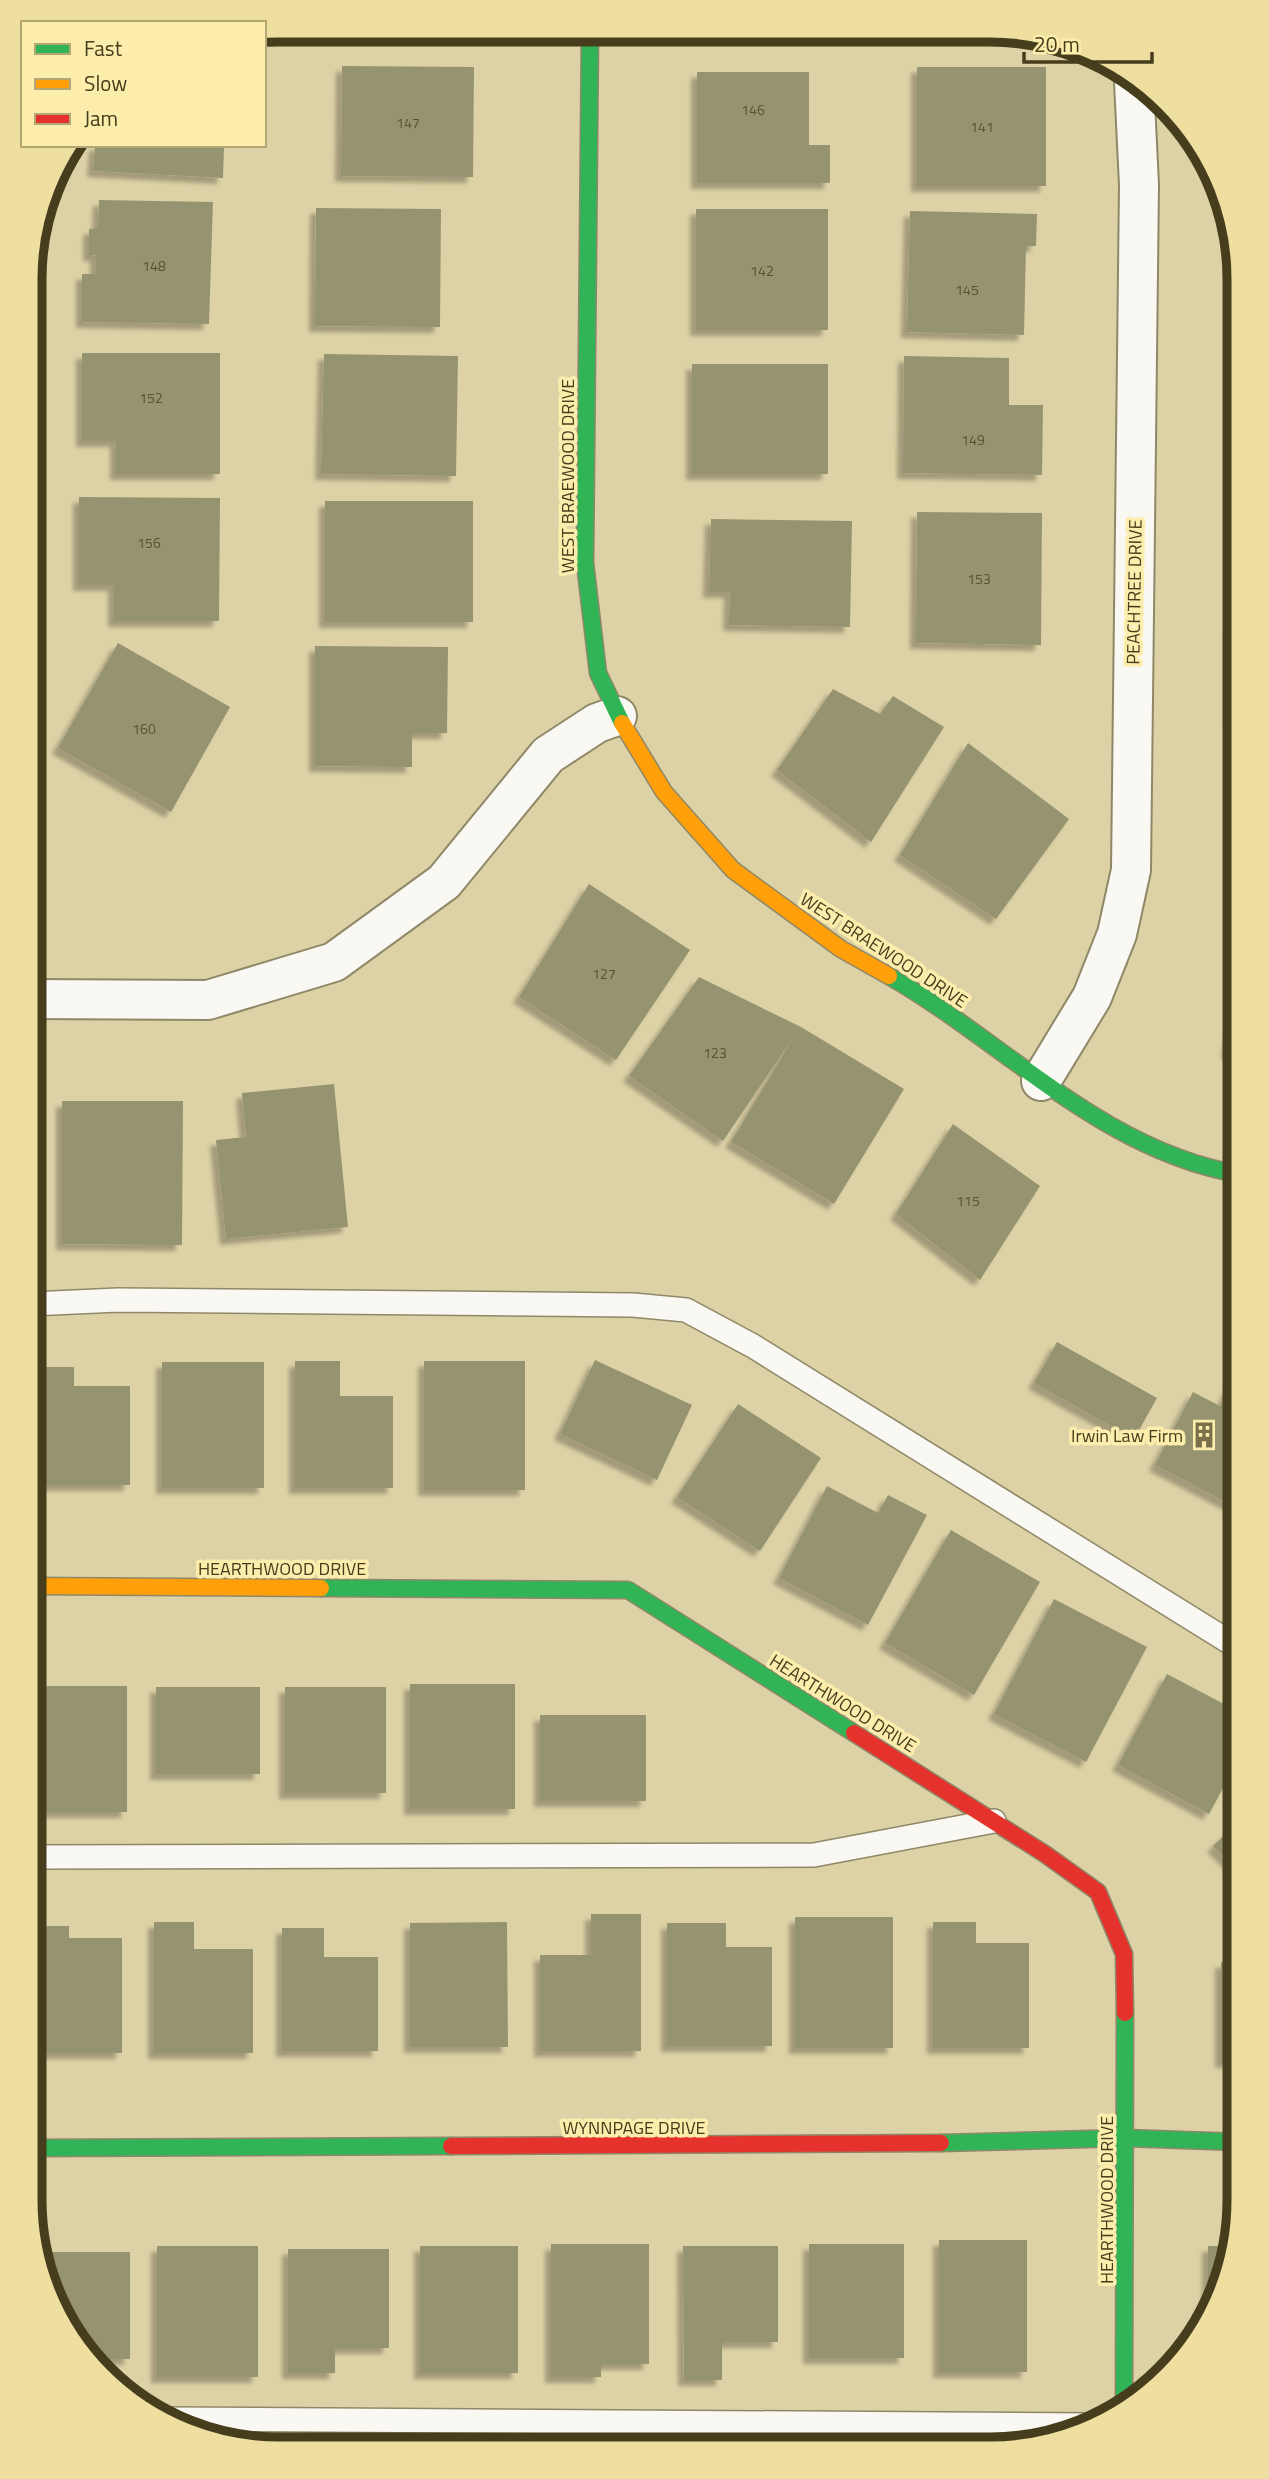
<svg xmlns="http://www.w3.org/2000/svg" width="1269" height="2479" viewBox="0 0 1269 2479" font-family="'Titillium Web',sans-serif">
<defs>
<filter id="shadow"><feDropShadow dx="-6" dy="6" stdDeviation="2" flood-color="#0004"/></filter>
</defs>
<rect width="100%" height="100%" fill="#ddd2a6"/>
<!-- building -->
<g fill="#969370" filter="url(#shadow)">
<path d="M342,66l132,1 -1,110 -132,-1z"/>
<rect x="917" y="67" width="129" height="119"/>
<path d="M697,72h112v73h21v38h-133z"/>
<path d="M95,145h129l-1,33 -130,-7z"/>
<path d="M99,200l114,2 -4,122 -127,-2v-48h14v-19l-7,1v-27l9,-1z"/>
<path d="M316,208l125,1 -1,118 -125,-1z"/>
<rect x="696" y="209" width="132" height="121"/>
<path d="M910,211l127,3 -1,32h-10l-2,89 -117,-3z"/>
<path d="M82,353h138v121h-104v-33h-34z"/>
<path d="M324,354l134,2 -2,120 -135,-2z"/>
<path d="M904,356l105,2v47h34l-1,70 -139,-2z"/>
<rect x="692" y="364" width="136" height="110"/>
<path d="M79,497l141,1 -1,123h-105v-36h-35z"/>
<rect x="325" y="501" width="148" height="121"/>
<path d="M917,512l125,1 -1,132 -125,-2z"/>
<path d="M711,519l141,2 -2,106 -121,-2 1,-33h-21z"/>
<rect x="1232" y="630" width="7" height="88"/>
<path d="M118,643l112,64 -59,105 -113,-64z"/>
<path d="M315,646l133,1 -1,86h-35v34l-97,-1z"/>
<path d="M833,689l47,25 13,-18 51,31 -73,115 -94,-72z"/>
<path d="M968,743l101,76 -73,100 -96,-64z"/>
<path d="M589,884l101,66 -74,110 -97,-63z"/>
<path d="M699,977l102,50 103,62 -70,115 -103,-62 62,-104 -70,103 -94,-65z"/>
<path d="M1238,1001h1v54l-12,-3z"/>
<path d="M334,1084l14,143 -122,12 -10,-99 30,-3 -4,-44z"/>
<path d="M62,1101h121l-1,144 -120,-1z"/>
<path d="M953,1124l87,62 -60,94 -84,-66z"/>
<path d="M1057,1342l100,56 -23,41 -100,-56z"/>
<path d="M595,1360l97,45 -35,75 -97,-46z"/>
<path d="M295,1361h45v35h53v92h-98z"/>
<rect x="424" y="1361" width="101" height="129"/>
<rect x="162" y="1362" width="102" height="126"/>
<path d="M32,1367h42v19h56v99h-98z"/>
<path d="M1231,1384l8,4v121l-84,-44 38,-73 27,14z"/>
<path d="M738,1404l83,54 -61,93 -83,-54z"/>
<path d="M827,1486l51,27 10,-18 39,20 -59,110 -89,-47z"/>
<path d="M951,1530l89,52 -66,113 -89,-52z"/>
<path d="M1054,1599l93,48 -61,115 -92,-48z"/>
<path d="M1167,1674l72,38v47l-30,55 -91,-49z"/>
<rect x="410" y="1684" width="105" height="125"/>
<rect x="30" y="1686" width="97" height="126"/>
<rect x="156" y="1687" width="104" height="87"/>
<rect x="285" y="1687" width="101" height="106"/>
<rect x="540" y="1715" width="106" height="86"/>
<path d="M1239,1822v51l-26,-27z"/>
<path d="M591,1914h50v137h-101v-96h51z"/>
<rect x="795" y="1917" width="98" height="131"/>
<path d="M154,1922h40v27h59v104h-99z"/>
<path d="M507,1922l1,125h-98v-124z"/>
<path d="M933,1922h43v21h53v105h-96z"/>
<path d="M667,1923h59v24h46v99h-105z"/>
<path d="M30,1926h39v12h53v115h-92z"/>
<path d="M282,1928h42v29h54v94h-96z"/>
<rect x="1221" y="1962" width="18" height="100"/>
<rect x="939" y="2240" width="88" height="132"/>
<path d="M551,2244h98v120h-48v13h-50z"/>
<rect x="809" y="2244" width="95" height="114"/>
<rect x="157" y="2246" width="101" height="131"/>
<rect x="420" y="2246" width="98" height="127"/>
<path d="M683,2246h95v96h-56v38h-38z"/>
<path d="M1208,2246h24l-12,49 -12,21z"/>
<path d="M288,2249h101v99h-54v25h-47z"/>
<path d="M38,2252h92v107h-34l-53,-79z"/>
</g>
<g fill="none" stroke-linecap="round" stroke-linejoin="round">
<!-- lane casing -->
<g stroke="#8f8868" stroke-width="26">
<g id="lane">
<path d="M31,1304l87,-4 515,5 53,5 67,36 486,302"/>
<path d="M30,1857l784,-2 180,-34"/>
<path d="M165,2419l927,6"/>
</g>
</g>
<!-- street casing -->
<g stroke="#8f8868" stroke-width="42">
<g id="street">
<path d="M31,999l177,1 126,-38 110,-80 104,-127 49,-32 20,-7"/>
<path d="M1041,1081l51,-84 25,-63 14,-64 8,-685 -5,-103"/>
</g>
</g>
<!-- fast casing -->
<g stroke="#8f8868" stroke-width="19">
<g id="fast">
<path d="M590,32l-5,531 13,110 24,50"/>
<path d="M889,976c115,66 214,175 350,198"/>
<path d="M321,1588l307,2 226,143"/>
<path d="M941,2143l185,-5 113,4"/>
<path d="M30,2148l421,-2"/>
<path d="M1124,2410l1,-397"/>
</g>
</g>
<!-- slow casing -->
<g stroke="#8f8868" stroke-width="19">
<g id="slow">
<path d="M622,723l42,69 69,78 108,79 48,27"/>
<path d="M30,1586l291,2"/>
</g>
</g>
<!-- jam casing -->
<g stroke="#8f8868" stroke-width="19">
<g id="jam">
<path d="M854,1733l191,121 53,38 26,62 1,59"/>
<path d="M451,2146l490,-3"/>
</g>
</g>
<!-- lane -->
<use href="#lane" stroke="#faf8f2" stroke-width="23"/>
<!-- street -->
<use href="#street" stroke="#faf8f2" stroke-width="38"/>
<!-- fast -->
<use href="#fast" stroke="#30b455" stroke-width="16"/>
<!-- slow -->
<use href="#slow" stroke="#ff9f0a" stroke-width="16"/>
<!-- jam -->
<use href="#jam" stroke="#e5322d" stroke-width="16"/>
</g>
<!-- icons -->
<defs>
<g id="building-bare" transform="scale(2.1)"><path d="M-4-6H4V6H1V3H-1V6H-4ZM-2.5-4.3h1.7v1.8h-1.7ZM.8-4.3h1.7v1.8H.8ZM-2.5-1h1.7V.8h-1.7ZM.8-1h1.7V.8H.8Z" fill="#7a714c" stroke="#fdedad" stroke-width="2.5" paint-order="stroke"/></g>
</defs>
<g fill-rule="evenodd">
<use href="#building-bare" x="1204" y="1435"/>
</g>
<g text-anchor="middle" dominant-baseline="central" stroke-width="7" stroke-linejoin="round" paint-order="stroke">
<!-- number labels -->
<g font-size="14" fill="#595230">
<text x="753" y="109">146</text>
<text x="408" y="122">147</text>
<text x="982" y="126">141</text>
<text x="154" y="265">148</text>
<text x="762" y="270">142</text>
<text x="967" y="289">145</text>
<text x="151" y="397">152</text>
<text x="973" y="439">149</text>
<text x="149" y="542">156</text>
<text x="979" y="578">153</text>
<text x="144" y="728">160</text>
<text x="604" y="973">127</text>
<text x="715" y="1052">123</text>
<text x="968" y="1200">115</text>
</g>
<!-- street labels -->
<g font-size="18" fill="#453d1b" stroke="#fdedad">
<text transform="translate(567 476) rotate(-90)">WEST BRAEWOOD DRIVE</text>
<text transform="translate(1134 592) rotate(-89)">PEACHTREE DRIVE</text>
<text transform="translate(884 950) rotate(33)">WEST BRAEWOOD DRIVE</text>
<text x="282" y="1568">HEARTHWOOD DRIVE</text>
<text transform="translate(843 1703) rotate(32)">HEARTHWOOD DRIVE</text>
<text x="634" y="2127">WYNNPAGE DRIVE</text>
<text transform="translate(1106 2200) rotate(-90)">HEARTHWOOD DRIVE</text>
</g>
<!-- poi labels -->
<g font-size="18" fill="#453d1b" stroke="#fdedad" text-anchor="end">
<text x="1183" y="1435">Irwin Law Firm</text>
</g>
</g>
<!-- crop -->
<path d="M0 0H1269V2479H0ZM279 42H990A237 237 0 0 1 1227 279V2200A237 237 0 0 1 990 2437H279A237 237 0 0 1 42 2200V279A237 237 0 0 1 279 42Z" fill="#eedfa1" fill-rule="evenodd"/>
<path fill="none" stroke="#453d1b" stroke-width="9" d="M279 42H990A237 237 0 0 1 1227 279V2200A237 237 0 0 1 990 2437H279A237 237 0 0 1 42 2200V279A237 237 0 0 1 279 42Z"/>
<!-- legend -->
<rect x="21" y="21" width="245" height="126" fill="#fdedad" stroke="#b3a773" stroke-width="2"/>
<rect x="35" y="44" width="35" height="10" fill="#30b455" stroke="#b3a773" stroke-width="2"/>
<text x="84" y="56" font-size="21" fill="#453d1b">Fast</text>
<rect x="35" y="79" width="35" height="10" fill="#ff9f0a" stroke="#b3a773" stroke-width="2"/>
<text x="84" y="91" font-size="21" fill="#453d1b">Slow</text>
<rect x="35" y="114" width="35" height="10" fill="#e5322d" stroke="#b3a773" stroke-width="2"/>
<text x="84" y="126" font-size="21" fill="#453d1b">Jam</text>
<!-- scale -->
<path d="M1024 52v10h128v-10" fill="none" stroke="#453d1b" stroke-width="3.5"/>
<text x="1034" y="52" font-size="21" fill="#453d1b" stroke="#fdedad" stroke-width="5" paint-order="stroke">20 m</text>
</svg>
